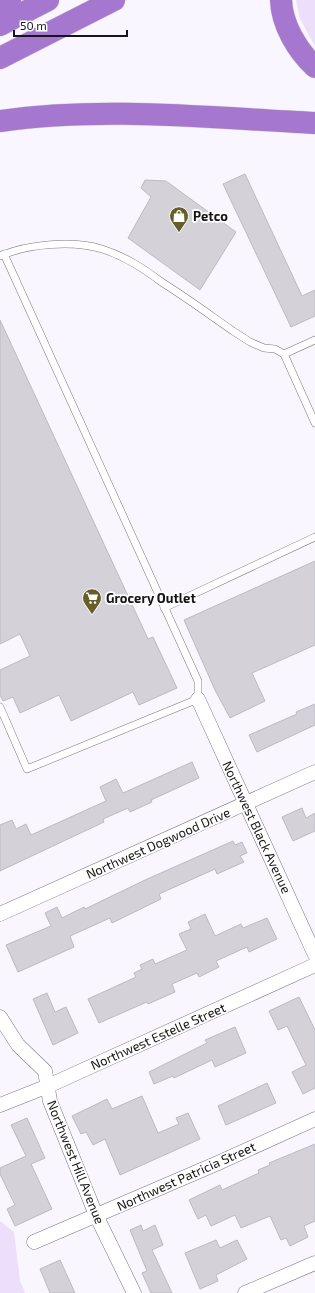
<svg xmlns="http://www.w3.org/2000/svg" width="315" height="1293" viewBox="0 0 315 1293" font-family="'Exo 2',sans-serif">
<rect width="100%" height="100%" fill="#faf6ff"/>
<!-- green -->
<g fill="#eddffc">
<path d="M296,0h19v46l-15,-27z"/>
<path d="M0,1221l14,11 6,49 5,12h-25z"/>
</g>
<!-- building -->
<g fill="#d4d1d9" stroke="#bdbac2">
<path d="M245,174l57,122 13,-6v26l-24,11 -68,-143z"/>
<path d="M145,180l21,1 70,51 -36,58 -72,-52 23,-41 -10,-9z"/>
<path d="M0,320l148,319 5,-2 24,51 -38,17 -6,-13 -62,29 -12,-26 -39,18 -7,-16 -10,4 -3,-6v-25l30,-14 -10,-22 -20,10z"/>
<path d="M315,561v84l-63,28 13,28 -35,17 -15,-28 -31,-70z"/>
<path d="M315,704v21l-58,27 -8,-17 48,-21 -1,-2z"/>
<path d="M192,762l7,16 -48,22 1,2 -22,10 -2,-4 -25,11 1,3 -104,49v-46l12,-5 4,9 10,-5 5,11 75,-34 -6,-14 16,-8 7,14z"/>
<path d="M302,808l4,10 9,-5v18l-22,10 -11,-24z"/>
<path d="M233,841l2,4 7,-3 5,11 -7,3 4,6 -27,12 -2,-5 -56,25 2,5 -49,24 -2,-5 -40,18 4,11 -56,25 -12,-27 45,-19 -6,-13 12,-6 5,11 22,-11 1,2 60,-29z"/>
<path d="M205,914l10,22 26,-12 2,4 24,-10 10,21 -28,13 -2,-5 -31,14 3,6 -20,10 -2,-4 -25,11 3,8 -27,12 -1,-2 -48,21 -11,-24 48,-22 -2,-4 8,-4 -2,-4 13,-6 2,5 32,-14 -8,-16 12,-5 -3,-7z"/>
<path d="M47,993l8,19 11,-5 12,26 -25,12 -20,-46z"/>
<path d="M299,997l16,33v58l-12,6 -11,-22 14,-7 -19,-39 -9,4 -9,-19z"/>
<path d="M235,1027l11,26 -31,14 -3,-7 -38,18 -1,-2 -19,8 -5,-12 58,-29 -2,-3z"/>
<path d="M267,1083l9,20 -50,22 -8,-19z"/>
<path d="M142,1096l16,37 21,-9 -3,-6 12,-5 12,26 -80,36 -15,-36 -12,6 -7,-13 -5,2 -9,-18 35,-17 5,10z"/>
<path d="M27,1118l18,40 -14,6 21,45 -37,17 -8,-17 8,-4 -15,-31v-6l26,-12 -15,-31z"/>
<path d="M315,1144v77l-11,5 4,11 -18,9 -4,-8 -5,2 -11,-24 -29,12 -6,-13 -24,11 -5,-11 -8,4 -9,-19 31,-15 2,5 37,-17 -1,-3 12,-5 -1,-2z"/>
<path d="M141,1225l2,6 12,-6 8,20 -11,5 20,43h-21l-9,-20 5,-2 -17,-41z"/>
<path d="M216,1240l4,8 17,-8 10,19 -31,16 2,6 -18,8 -15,-36z"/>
<path d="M60,1260l15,33h-25l-10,-24z"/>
</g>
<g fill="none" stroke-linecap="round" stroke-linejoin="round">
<!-- lane casing -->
<g stroke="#7a777e" stroke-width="8">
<g id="lane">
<path d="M0,256c28,-12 72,-16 102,-7 23,7 42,20 61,34 24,15 47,32 70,48l17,11 14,6 11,1 9,5 31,-14"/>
<path d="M284,354l31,69"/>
<path d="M164,608l151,-71"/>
<path d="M0,707l27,62 171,-70v-18l-194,-427"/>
</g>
</g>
<!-- street casing -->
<g stroke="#7a777e" stroke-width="15">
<g id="street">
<path d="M198,699l117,256"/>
<path d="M0,914l315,-142"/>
<path d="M0,1017l18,28 27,26 5,30 46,114 38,78"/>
<path d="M0,1105l48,-19 267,-121"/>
<path d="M34,1242l184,-79 97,-44"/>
<path d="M245,1293l70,-30"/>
</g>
</g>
<!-- highway casing -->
<g stroke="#d5d5d5" stroke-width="23">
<g id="highway">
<path d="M281,0c1,25 16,50 34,67"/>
<path d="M0,5l10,-5"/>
<path d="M0,25l48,-25"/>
<path d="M0,58l114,-58"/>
<path d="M0,121c104,-15 210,-3 315,2"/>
</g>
</g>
<!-- lane -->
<use href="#lane" stroke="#fff" stroke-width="7"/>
<!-- street -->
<use href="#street" stroke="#fff" stroke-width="14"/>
<!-- highway -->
<use href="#highway" stroke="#a677cf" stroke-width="22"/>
</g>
<!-- icons -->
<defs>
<g id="shop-pin" transform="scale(1)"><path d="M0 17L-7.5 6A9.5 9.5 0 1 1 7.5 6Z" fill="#695e2a" stroke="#fff"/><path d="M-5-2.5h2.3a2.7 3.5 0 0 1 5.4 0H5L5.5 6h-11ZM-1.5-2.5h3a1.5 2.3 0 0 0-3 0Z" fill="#fff"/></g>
<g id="supermarket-pin" transform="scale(1)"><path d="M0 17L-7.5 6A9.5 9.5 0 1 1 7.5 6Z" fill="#695e2a" stroke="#fff"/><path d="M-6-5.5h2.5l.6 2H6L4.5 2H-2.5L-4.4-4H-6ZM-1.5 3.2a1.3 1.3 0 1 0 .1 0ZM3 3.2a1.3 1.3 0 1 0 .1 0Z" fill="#fff"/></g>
</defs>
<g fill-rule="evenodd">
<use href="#shop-pin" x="179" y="216"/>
<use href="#supermarket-pin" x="92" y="598"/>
</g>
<g text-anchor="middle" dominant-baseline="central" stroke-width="3.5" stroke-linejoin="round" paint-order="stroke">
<!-- poi labels -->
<g font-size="13" font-weight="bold" fill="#161517" stroke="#fff" text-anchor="start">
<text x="193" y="216">Petco</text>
<text x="106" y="598">Grocery Outlet</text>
</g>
<!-- street labels -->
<g font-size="13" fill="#161517" stroke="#fff">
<text transform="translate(257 827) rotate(65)">Northwest Black Avenue</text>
<text transform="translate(158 843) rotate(-24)">Northwest Dogwood Drive</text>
<text transform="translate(158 1036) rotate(-24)">Northwest Estelle Street</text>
<text transform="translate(76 1162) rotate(68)">Northwest Hill Avenue</text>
<text transform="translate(186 1176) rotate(-24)">Northwest Patricia Street</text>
</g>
</g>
<!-- scale -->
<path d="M14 30v6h113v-6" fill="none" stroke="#161517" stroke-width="2"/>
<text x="20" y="30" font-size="12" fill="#161517" stroke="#ffffff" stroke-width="3" paint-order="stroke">50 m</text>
</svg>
